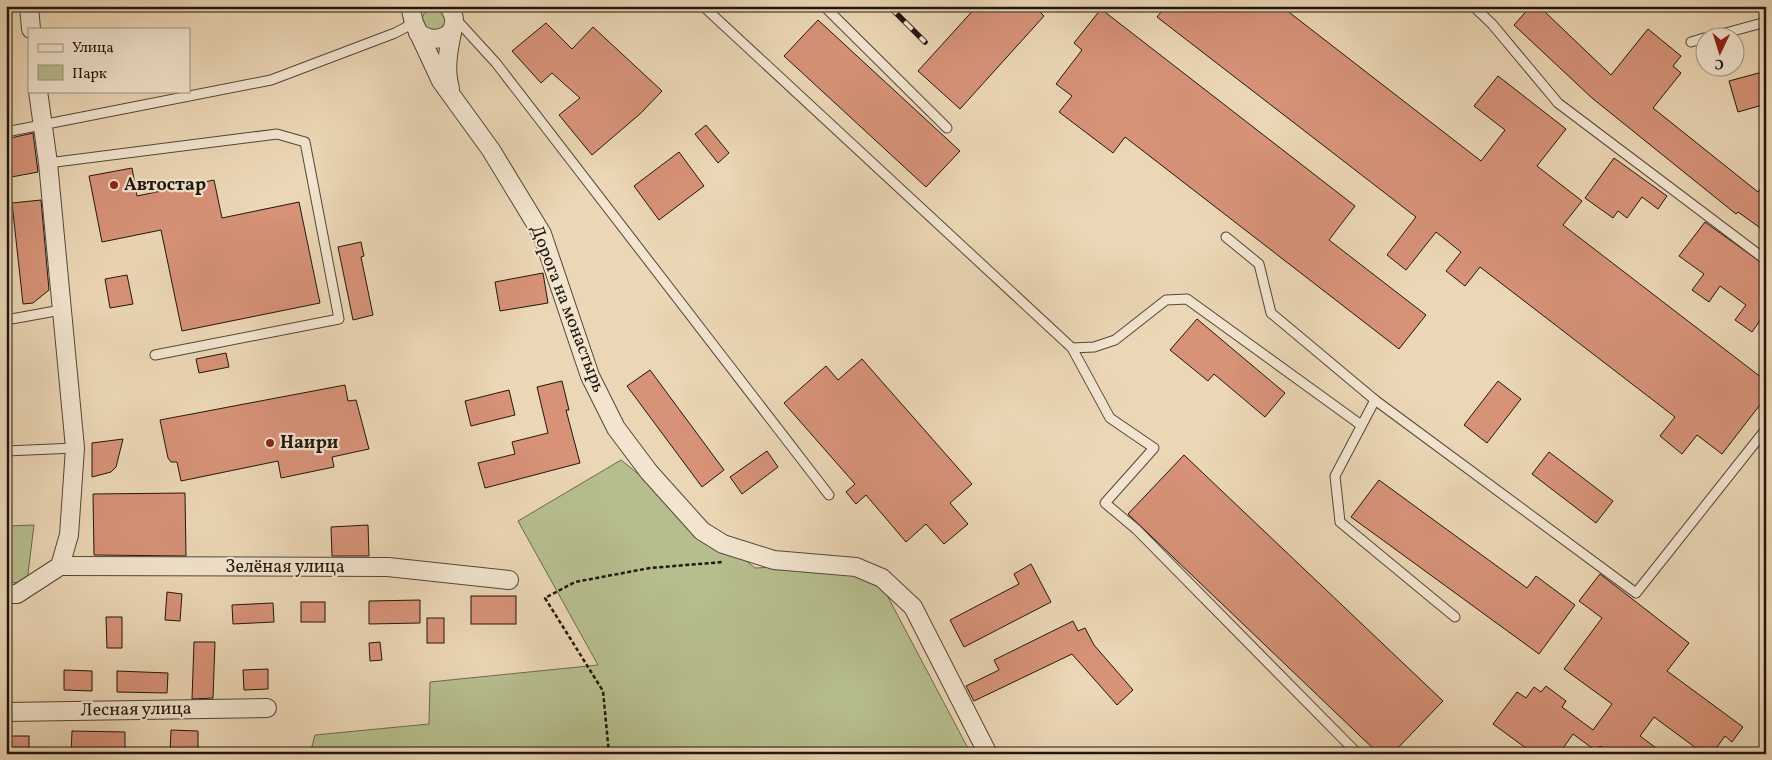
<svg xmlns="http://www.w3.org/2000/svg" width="1772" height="760" viewBox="0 0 1772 760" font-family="Vollkorn,serif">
<rect width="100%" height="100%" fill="#ebd6b5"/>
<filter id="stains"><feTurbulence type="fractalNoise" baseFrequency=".004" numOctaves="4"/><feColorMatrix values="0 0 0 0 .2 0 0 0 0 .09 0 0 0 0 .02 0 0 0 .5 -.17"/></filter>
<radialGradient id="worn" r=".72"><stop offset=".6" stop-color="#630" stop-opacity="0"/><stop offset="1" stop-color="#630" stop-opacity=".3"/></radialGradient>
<!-- green -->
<g fill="#b7be8e" stroke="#6c6a4e">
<circle cx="434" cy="20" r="12"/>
<path d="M621,460l134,108 115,-5 101,191h-661l5,-19 114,-11 1,-42 168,-17 -80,-144z"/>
<path d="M34,525l-7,57 -21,1v-57z"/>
</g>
<!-- building -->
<g fill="#d79278" stroke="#20170d">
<path d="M977,6h57l10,10 -84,93 -42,-38z"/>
<path d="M1166,6h115l200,155 24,-31 -31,-24 24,-30 68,53 -29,37 45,35 -19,24 203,156v16l-44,57 -25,-19 -15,19 -22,-18 15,-19 -195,-150 -15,19 -19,-15 15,-19 -25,-20 -30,38 -19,-15 29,-38 -259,-200z"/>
<path d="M1531,6h20l-6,6 66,63 37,-46 33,27 -8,10 8,7 -28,35 105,84 8,-11v51l-28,-20 -2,2 -144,-116 -78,-73z"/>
<path d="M1101,9l254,197 -26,34 97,75 -27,34 -274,-212 -12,16 -54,-41 13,-16 -16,-12 26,-34 -8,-7z"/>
<path d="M818,20l142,131 -34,36 -142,-131z"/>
<path d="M546,23l26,26 21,-22 69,64 -21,22 -49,42 -33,-40 21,-17 -28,-25 -11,10 -29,-32z"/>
<path d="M1766,71v33l-28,8 -9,-31z"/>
<path d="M706,125l23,28 -11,10 -23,-29z"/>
<path d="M33,133l5,39 -32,6v-39z"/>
<path d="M679,152l25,34 -45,34 -25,-34z"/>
<path d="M1614,158l53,38 -9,13 -16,-12 -15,21 -9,-7 -5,7 -28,-20z"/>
<path d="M132,168l5,28 77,-16 8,38 77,-16 21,101 -138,28 -21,-101 -59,12 -13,-66z"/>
<path d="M41,200l8,90 -16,13 -10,1 -11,-101z"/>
<path d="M1705,222l61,44v46l-14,20 -17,-12 11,-15 -26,-19 -11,16 -17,-12 12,-16 -25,-18z"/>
<path d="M361,242l3,14 -3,1 12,58 -20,5 -15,-73z"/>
<path d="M543,273l5,30 -48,8 -5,-29z"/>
<path d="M127,275l6,29 -23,4 -5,-29z"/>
<path d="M1197,319l88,74 -20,24 -51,-43 -6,7 -38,-31z"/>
<path d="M226,353l3,14 -30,6 -3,-14z"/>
<path d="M862,359l110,125 -22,19 18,21 -24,20 -18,-20 -20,18 -40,-47 -10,9 -10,-12 9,-8 -71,-81 42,-37 12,14z"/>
<path d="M650,370l74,100 -22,17 -75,-101z"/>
<path d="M562,381l7,29h-3l14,53 -95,25 -7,-25 37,-9 -3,-12 36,-9 -11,-46z"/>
<path d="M1498,381l23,18 -34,44 -23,-18z"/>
<path d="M345,385l3,16 8,-1 13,49 -37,8 2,10 -53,11 -3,-17 -97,20 -4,-19h-6l-3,-4 -8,-38z"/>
<path d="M509,390l6,25 -44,11 -6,-25z"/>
<path d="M123,439l-7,28 -5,5 -19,5v-34z"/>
<path d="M767,451l11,16 -36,27 -12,-17z"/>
<path d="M1549,452l64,49 -17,22 -64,-49z"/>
<path d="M1184,455l259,246 -51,53h-13l-251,-240z"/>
<path d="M1379,480l148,108 9,-12 39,29 -36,49 -188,-137z"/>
<path d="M185,493l1,63 -92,-1 -1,-61z"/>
<path d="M368,525l1,31h-37l-1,-29z"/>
<path d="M1031,564l20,38 -87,45 -14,-27 69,-36 -5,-10z"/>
<path d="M1600,574l89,69 -22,28 76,56 -11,15 -7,-6 -13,18h-8l-50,-37 -14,19 24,18h-53l-11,-8 -4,5 -23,-17 -14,20h-25l-41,-30 24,-32 9,6 8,-11 7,5 5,-6 20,15 -4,6 31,23 19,-26 -48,-35 38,-51 -23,-17z"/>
<path d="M167,592l15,2 -2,27 -15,-1z"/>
<rect x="471" y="596" width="45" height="28"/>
<path d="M420,600v23l-51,1v-23z"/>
<rect x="301" y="602" width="24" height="20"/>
<path d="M273,603l1,19 -41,2 -1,-19z"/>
<path d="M106,617h16v31h-15z"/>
<rect x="427" y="618" width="17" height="25"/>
<path d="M1073,621l5,10 7,-3 9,17 39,45 -16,15 -45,-51 -98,47 -8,-15 33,-16 -5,-10z"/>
<path d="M194,642h21l-2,56 -21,1z"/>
<path d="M380,642l2,18 -12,1 -1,-18z"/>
<path d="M268,669v20l-24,1 -1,-20z"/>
<path d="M64,670l28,1v20l-28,-1z"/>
<path d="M117,671l51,2 -1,20 -50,-1z"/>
<path d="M171,730l27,1v23h-28z"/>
<path d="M72,731l53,1v22h-54z"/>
<rect x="6" y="736" width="23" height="18"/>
</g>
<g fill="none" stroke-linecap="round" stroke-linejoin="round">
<!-- service casing -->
<g stroke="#534737" stroke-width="11">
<g id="service">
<path d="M703,6l369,342 38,70 44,30 -49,55 31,26 222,225"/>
<path d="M824,6l123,122"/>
<path d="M1473,6l19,18 66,79 208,157"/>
<path d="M454,17l42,46 333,432"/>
<path d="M1707,38l59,-16"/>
<path d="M1691,42l13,-4"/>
<path d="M6,132l265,-52 124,-47 19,-10"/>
<path d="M48,163l229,-29 28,8 34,177 -184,36"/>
<path d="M1226,237l33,27 12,49 104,87 261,193 130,-164"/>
<path d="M6,320l55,-10"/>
<path d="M1072,348l22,-1 21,-7 51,-40 21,-1 174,126"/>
<path d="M1375,400l-40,76 5,46 115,95"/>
<path d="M6,451l69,-3"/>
</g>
</g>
<!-- minor casing -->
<g stroke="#534737" stroke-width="20">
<g id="minor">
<path d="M29,6l2,23"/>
<path d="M410,6l4,17 27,58 50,69 51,84 48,142 26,52 33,44 53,59 21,13 51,16 82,7 26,11 31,29 75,147"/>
<path d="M418,33c23,16 48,-4 30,-27"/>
<path d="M450,88c-6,-20 -1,-41 3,-60"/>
<path d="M60,566l328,1 121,13"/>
<path d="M6,594h11l43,-28 9,-31 6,-87 -27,-285 -10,-72"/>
<path d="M6,712l261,-4"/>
</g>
</g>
<!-- path -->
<path stroke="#20170d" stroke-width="2.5" stroke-dasharray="4 2.5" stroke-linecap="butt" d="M609,754l-6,-63 -58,-93 30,-16 75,-14 73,-6"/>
<!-- service -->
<use href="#service" stroke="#f2e4cf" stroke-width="9"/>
<!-- minor -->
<use href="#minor" stroke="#f2e4cf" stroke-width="18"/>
<!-- rail casing -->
<g stroke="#20170d" stroke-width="5.5">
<path id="rail" d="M889,6l36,36"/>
</g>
<!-- rail -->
<use href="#rail" stroke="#f2e4cf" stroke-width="4" stroke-dasharray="11" stroke-linecap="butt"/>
</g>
<!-- markers -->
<g fill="#8f2418" stroke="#f2e4cf" stroke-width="2">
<circle cx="114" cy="185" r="5"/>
<circle cx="270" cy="443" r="5"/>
</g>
<g text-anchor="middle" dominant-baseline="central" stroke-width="4.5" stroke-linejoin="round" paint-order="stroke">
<!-- poi labels -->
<g font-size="18" font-weight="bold" fill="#20170d" stroke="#f2e4cf" text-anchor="start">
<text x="124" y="185">Автостар</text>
<text x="280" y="443">Наири</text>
</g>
<!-- street labels -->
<g font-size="18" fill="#20170d" stroke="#f2e4cf">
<text transform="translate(567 309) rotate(69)">Дорога на монастырь</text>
<text x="285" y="567">Зелёная улица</text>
<text transform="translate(136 710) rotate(-1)">Лесная улица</text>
</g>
</g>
<!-- margin -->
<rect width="1772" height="760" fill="none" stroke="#ebd6b5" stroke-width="25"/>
<rect x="8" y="8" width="1757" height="745" fill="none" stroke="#20170d" stroke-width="2.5"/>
<rect x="12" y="12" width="1747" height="735" fill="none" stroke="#20170d"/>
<!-- legend -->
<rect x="28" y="28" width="162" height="65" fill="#f2e4cf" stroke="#9e9281"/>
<rect x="38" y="44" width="25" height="8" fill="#f2e4cf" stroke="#9e9281"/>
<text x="72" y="52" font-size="15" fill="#20170d">Улица</text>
<rect x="38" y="65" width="25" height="15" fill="#b7be8e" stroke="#9e9281"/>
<text x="72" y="78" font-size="15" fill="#20170d">Парк</text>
<!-- north arrow -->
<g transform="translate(1720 52) rotate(184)"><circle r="24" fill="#f2e4cf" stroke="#9e9281"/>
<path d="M0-4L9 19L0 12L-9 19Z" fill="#8f2418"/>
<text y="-8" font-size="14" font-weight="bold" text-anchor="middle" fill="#20170d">С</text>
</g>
<rect width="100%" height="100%" filter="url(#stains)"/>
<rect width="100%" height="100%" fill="url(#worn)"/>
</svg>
